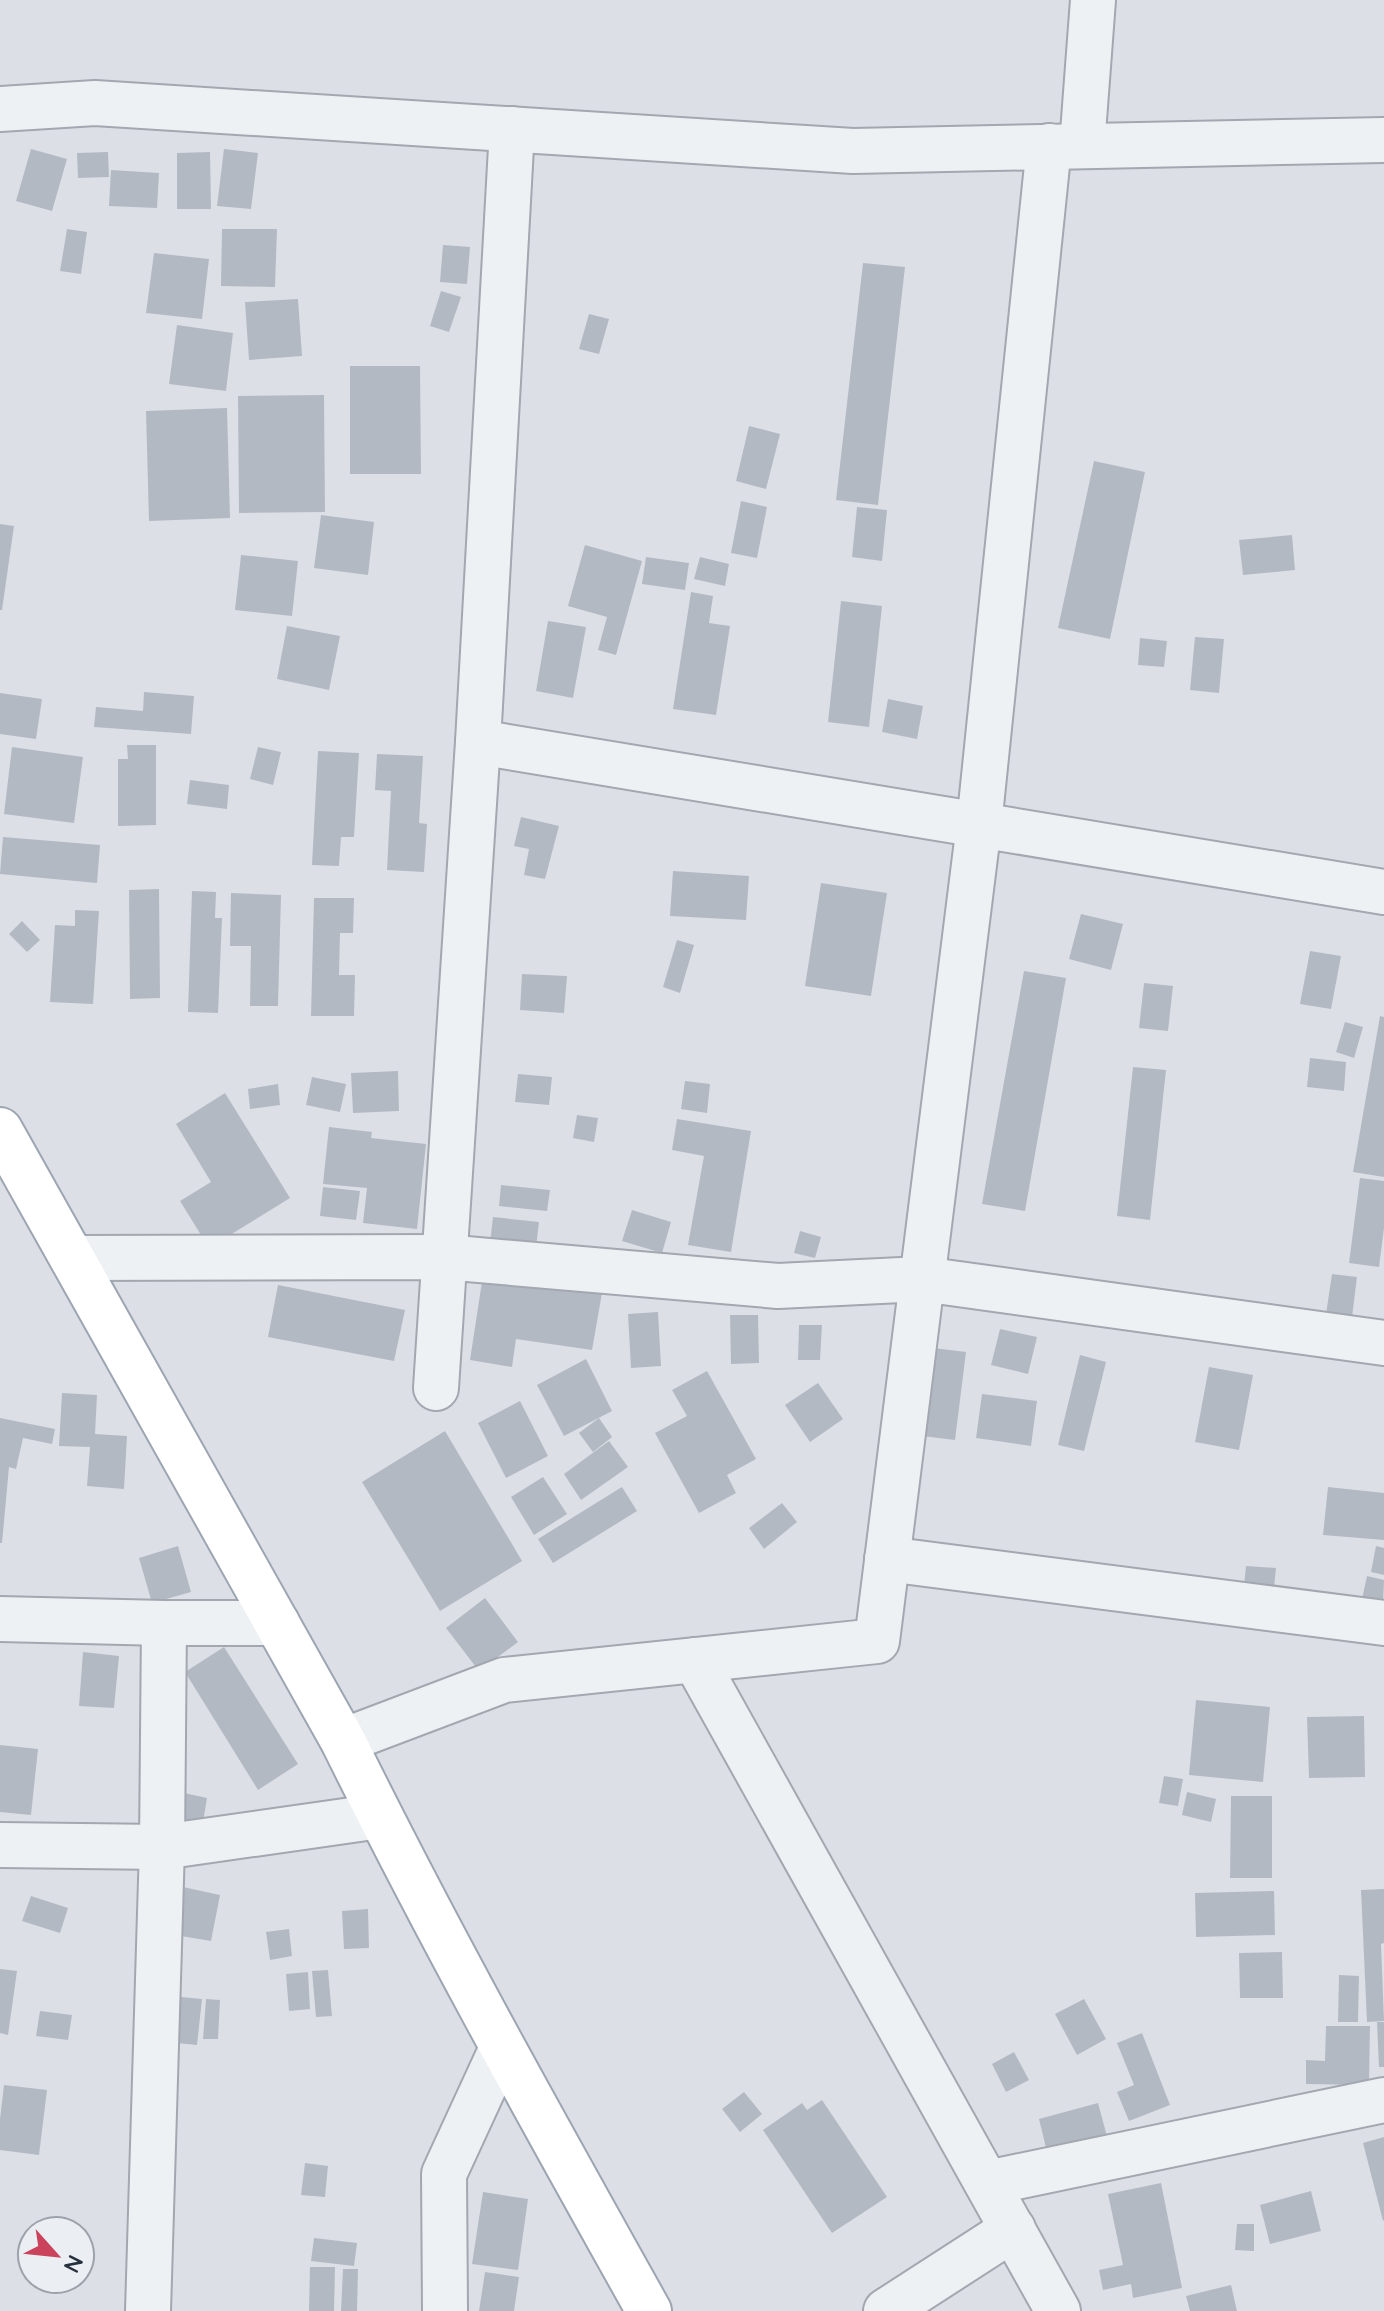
<svg xmlns="http://www.w3.org/2000/svg" width="1384" height="2311" viewBox="0 0 1384 2311" font-family="Quicksand,sans-serif">
<rect width="100%" height="100%" fill="#dce0e6"/>
<!-- building -->
<g fill="#b3b9c2">
<path d="M31,149l36,10 -15,52 -36,-10z"/>
<path d="M224,149l34,4 -7,56 -34,-3z"/>
<path d="M108,152l1,25 -31,1 -1,-25z"/>
<path d="M210,152l1,57h-34v-56z"/>
<path d="M111,170l48,3 -2,35 -48,-2z"/>
<path d="M67,229l20,3 -6,42 -21,-3z"/>
<path d="M222,229h55l-2,58 -54,-1z"/>
<path d="M443,245l27,2 -3,37 -27,-2z"/>
<path d="M154,253l55,6 -7,60 -56,-6z"/>
<path d="M863,263l42,4 -27,238 -42,-5z"/>
<path d="M441,291l20,6 -12,35 -19,-6z"/>
<path d="M298,299l4,57 -53,4 -4,-58z"/>
<path d="M589,314l20,5 -10,35 -20,-5z"/>
<path d="M177,325l56,8 -7,58 -57,-7z"/>
<path d="M350,366h70l1,108h-71z"/>
<path d="M324,395l1,117 -86,1 -1,-117z"/>
<path d="M227,408l3,110 -81,3 -3,-110z"/>
<path d="M749,426l31,8 -14,55 -30,-8z"/>
<path d="M1094,461l51,11 -35,167 -52,-11z"/>
<path d="M741,501l26,6 -10,51 -26,-5z"/>
<path d="M857,507l30,3 -5,51 -30,-4z"/>
<path d="M321,515l53,7 -6,53 -54,-7z"/>
<path d="M0,524l14,2 -12,84h-2z"/>
<path d="M1292,535l3,35 -52,5 -4,-35z"/>
<path d="M585,545l57,16 -26,94 -18,-5 9,-33 -39,-11z"/>
<path d="M241,555l57,6 -6,55 -57,-6z"/>
<path d="M646,557l43,6 -4,27 -43,-6z"/>
<path d="M700,557l29,7 -4,22 -31,-7z"/>
<path d="M691,592l22,4 -4,27 21,3 -14,89 -43,-6z"/>
<path d="M841,601l41,5 -13,121 -41,-5z"/>
<path d="M548,621l38,6 -13,71 -37,-7z"/>
<path d="M287,626l53,10 -11,54 -52,-11z"/>
<path d="M1195,637l29,2 -5,54 -29,-3z"/>
<path d="M1140,638l27,3 -3,26 -26,-2z"/>
<path d="M144,692l50,4 -3,38 -97,-7 2,-20 47,4z"/>
<path d="M0,693l42,6 -6,40 -36,-5z"/>
<path d="M888,699l35,7 -6,33 -35,-7z"/>
<path d="M127,745h29v80l-38,1v-67h10z"/>
<path d="M12,747l71,10 -9,66 -70,-9z"/>
<path d="M258,747l23,5 -8,33 -23,-6z"/>
<path d="M318,751l41,2 -5,84h-13l-2,29 -27,-1z"/>
<path d="M377,754l46,2 -4,67 8,1 -3,48 -37,-2 4,-79 -16,-1z"/>
<path d="M190,780l39,5 -2,24 -40,-5z"/>
<path d="M521,817l38,9 -14,53 -21,-4 5,-26 -15,-3z"/>
<path d="M3,837l97,8 -3,38 -97,-9z"/>
<path d="M673,871l76,5 -3,44 -76,-4z"/>
<path d="M821,883l66,10 -16,103 -66,-10z"/>
<path d="M159,889l1,109 -30,1 -1,-109z"/>
<path d="M192,891l24,1 -1,26h7l-4,95 -30,-1z"/>
<path d="M231,893l50,2 -3,111h-28l1,-60h-21z"/>
<path d="M314,898h40l-1,35h-13l-1,42h16l-1,41h-43z"/>
<path d="M75,910l24,1 -6,93 -43,-2 5,-77 20,1z"/>
<path d="M1081,914l42,10 -12,46 -42,-11z"/>
<path d="M22,921l18,19 -13,12 -18,-18z"/>
<path d="M677,940l17,5 -14,48 -17,-6z"/>
<path d="M1310,951l31,5 -10,53 -31,-5z"/>
<path d="M1024,971l42,7 -41,233 -43,-7z"/>
<path d="M522,974l45,2 -3,37 -44,-3z"/>
<path d="M1144,983l29,3 -5,45 -29,-3z"/>
<path d="M1380,1016l4,1v160l-31,-5z"/>
<path d="M1345,1022l18,5 -9,31 -18,-6z"/>
<path d="M1310,1058l36,4 -2,29 -37,-4z"/>
<path d="M1133,1067l33,3 -16,150 -33,-4z"/>
<path d="M398,1071l1,40 -46,2 -2,-40z"/>
<path d="M518,1074l34,3 -3,28 -34,-3z"/>
<path d="M312,1077l34,7 -6,28 -34,-7z"/>
<path d="M685,1081l25,3 -3,29 -26,-4z"/>
<path d="M278,1084l2,21 -30,4 -2,-20z"/>
<path d="M225,1093l65,105 -81,50 -29,-47 31,-19 -35,-58z"/>
<path d="M577,1115l21,3 -4,24 -21,-4z"/>
<path d="M677,1119l74,12 -20,121 -43,-7 16,-89 -32,-6z"/>
<path d="M329,1127l43,5 -1,6 55,6 -9,85 -54,-6 4,-35 -44,-4z"/>
<path d="M1360,1178l24,3v47l-5,39 -30,-4z"/>
<path d="M501,1185l49,5 -3,21 -48,-5z"/>
<path d="M323,1187l37,4 -4,29 -36,-4z"/>
<path d="M632,1210l39,12 -9,31 -40,-12z"/>
<path d="M493,1217l46,5 -4,34 -46,-5z"/>
<path d="M800,1231l21,6 -6,21 -21,-5z"/>
<path d="M1332,1274l25,3 -5,40 -26,-3z"/>
<path d="M483,1275l119,18 -10,57 -76,-11 -4,28 -42,-7z"/>
<path d="M278,1285l127,25 -11,51 -126,-24z"/>
<path d="M658,1312l3,54 -30,2 -3,-54z"/>
<path d="M730,1315h28l1,48 -28,1z"/>
<path d="M799,1325h23l-2,35h-22z"/>
<path d="M1000,1329l37,8 -9,37 -37,-9z"/>
<path d="M925,1347l41,5 -11,88 -41,-5z"/>
<path d="M1080,1355l26,7 -22,89 -26,-6z"/>
<path d="M586,1359l26,52 -48,25 -27,-51z"/>
<path d="M1209,1367l44,8 -14,75 -44,-8z"/>
<path d="M707,1371l49,88 -29,16 9,18 -37,20 -44,-80 32,-17 -15,-26z"/>
<path d="M818,1383l25,36 -33,23 -25,-37z"/>
<path d="M62,1393l35,2 -2,39 32,2 -3,53 -37,-3 3,-39 -31,-1z"/>
<path d="M982,1394l55,7 -6,45 -55,-8z"/>
<path d="M520,1401l28,55 -42,22 -28,-55z"/>
<path d="M0,1418l55,11 -3,15 -29,-6 -7,31 -7,-2 -7,76h-2z"/>
<path d="M599,1418l13,19 -19,15 -14,-19z"/>
<path d="M445,1431l77,130 -82,50 -78,-129z"/>
<path d="M609,1441l19,26 -47,33 -17,-26z"/>
<path d="M543,1477l24,37 -33,21 -23,-38z"/>
<path d="M622,1487l15,24 -84,52 -15,-24z"/>
<path d="M1328,1487l56,6v47l-61,-5z"/>
<path d="M782,1503l15,19 -33,27 -15,-21z"/>
<path d="M178,1546l13,46 -39,11 -13,-45z"/>
<path d="M1376,1546l8,2v27l-13,-3z"/>
<path d="M1246,1566l30,2 -2,20 -30,-2z"/>
<path d="M1367,1576l17,4 -1,24 -21,-5z"/>
<path d="M485,1598l33,44 -39,29 -33,-43z"/>
<path d="M224,1647l74,117 -40,26 -73,-118z"/>
<path d="M83,1652l36,4 -5,52 -35,-2z"/>
<path d="M1196,1700l74,7 -7,75 -74,-7z"/>
<path d="M1364,1716l1,61 -56,1 -2,-61z"/>
<path d="M0,1745l38,4 -7,66 -31,-3z"/>
<path d="M1164,1776l19,3 -5,27 -19,-3z"/>
<path d="M1187,1792l29,7 -5,23 -29,-7z"/>
<path d="M184,1793l23,5 -4,24 -24,-4z"/>
<path d="M1231,1796h41v82h-42z"/>
<path d="M183,1887l37,8 -9,46 -36,-6z"/>
<path d="M1384,1889v54l-3,1 3,77 -17,1 -6,-132z"/>
<path d="M1274,1891l1,44 -79,2 -1,-44z"/>
<path d="M31,1896l37,12 -8,25 -38,-12z"/>
<path d="M368,1909l1,39 -25,1 -2,-38z"/>
<path d="M289,1929l3,27 -22,4 -4,-28z"/>
<path d="M1282,1952l1,46h-43l-1,-45z"/>
<path d="M0,1969l17,2 -9,64 -8,-2z"/>
<path d="M328,1970l4,46 -16,1 -4,-46z"/>
<path d="M308,1972l2,37 -21,2 -3,-37z"/>
<path d="M1339,1975l20,1 -1,46h-20z"/>
<path d="M181,1997l21,2 -5,46 -20,-2z"/>
<path d="M206,1999l14,1 -2,39h-15z"/>
<path d="M1084,1999l22,40 -29,16 -22,-41z"/>
<path d="M40,2011l32,4 -4,25 -32,-4z"/>
<path d="M1377,2022h7v45h-5z"/>
<path d="M1326,2026h44l-1,59 -63,-1v-24l19,1z"/>
<path d="M1142,2033l28,72 -41,16 -12,-29 17,-7 -17,-42z"/>
<path d="M1014,2052l15,28 -23,12 -14,-28z"/>
<path d="M4,2085l43,5 -8,65 -39,-5v-31z"/>
<path d="M744,2092l18,22 -22,18 -18,-23z"/>
<path d="M822,2100l65,97 -55,36 -69,-103 39,-27 5,7z"/>
<path d="M1098,2103l10,37 -60,16 -9,-37z"/>
<path d="M1384,2137v83l-1,1 -20,-78z"/>
<path d="M305,2163l23,3 -3,31 -24,-2z"/>
<path d="M1161,2183l21,105 -49,10 -2,-14 -28,6 -4,-20 24,-5 -15,-71z"/>
<path d="M1311,2191l10,40 -51,13 -10,-39z"/>
<path d="M483,2192l45,7 -10,71 -46,-6z"/>
<path d="M1237,2224h17v27l-19,-1z"/>
<path d="M314,2238l43,5 -3,23 -43,-5z"/>
<path d="M310,2267h25l-1,44h-25z"/>
<path d="M343,2269h15l-1,42h-16z"/>
<path d="M485,2272l34,5 -5,34h-35z"/>
<path d="M1231,2285l6,26h-47l-4,-15z"/>
</g>
<g fill="none" stroke-linecap="round" stroke-linejoin="round">
<!-- minor casing -->
<g stroke="#a2a7b0" stroke-width="48">
<g id="minor">
<path d="M0,109l95,-6 758,48 531,-11"/>
<path d="M512,129l-34,613 906,150"/>
<path d="M1082,146l11,-146"/>
<path d="M72,1258l372,-1 334,29 144,-7 462,64"/>
<path d="M436,1388l42,-646"/>
<path d="M887,1559l497,64"/>
<path d="M0,1619l164,4h113"/>
<path d="M695,1660l363,651"/>
<path d="M343,1741l161,-61 373,-39 102,-816 70,-679"/>
<path d="M0,1845l162,2 218,-31"/>
<path d="M987,2183l397,-83"/>
<path d="M148,2311l14,-464 2,-224"/>
<path d="M445,2311l-1,-137 58,-126"/>
<path d="M886,2311l127,-82"/>
</g>
</g>
<!-- major casing -->
<g stroke="#9ca5b1" stroke-width="48">
<path id="major" d="M0,1130l343,611c95,193 201,382 306,570"/>
</g>
<!-- minor -->
<use href="#minor" stroke="#eef1f4" stroke-width="44"/>
<!-- major -->
<use href="#major" stroke="#fff" stroke-width="44"/>
</g>
<!-- north arrow -->
<g transform="translate(56 2255) rotate(117)"><circle r="38" fill="#ebeff4" stroke="#9ca2aa" stroke-width="2"/>
<path d="M0-6L14 30L0 20L-14 30Z" fill="#ca425b"/>
<text y="-12" font-size="22" font-weight="bold" text-anchor="middle" fill="#262f3c">N</text>
</g>
</svg>
